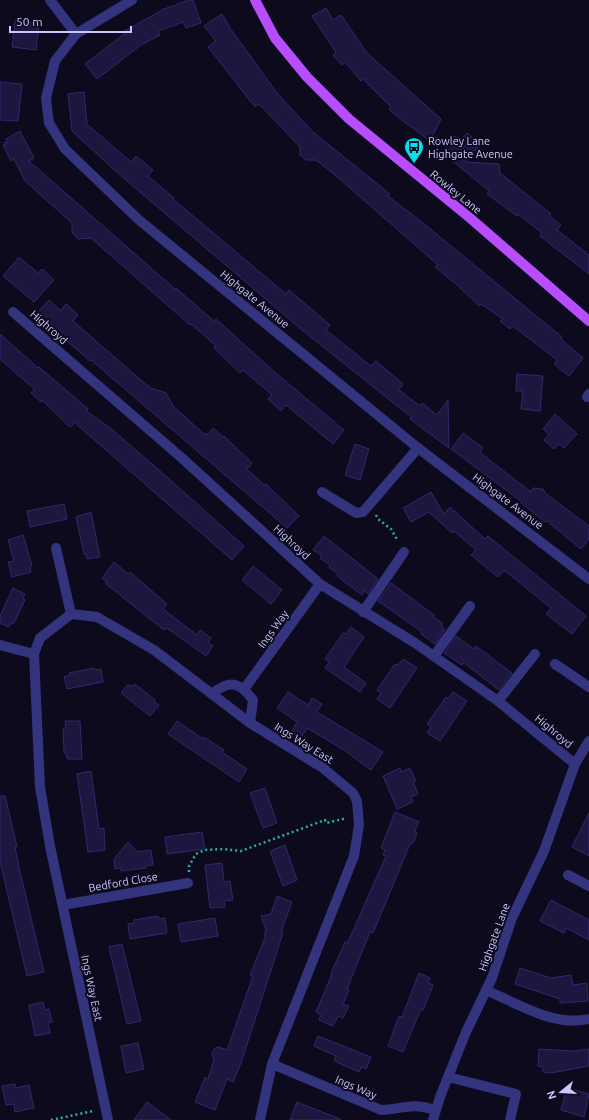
<svg xmlns="http://www.w3.org/2000/svg" width="589" height="1120" viewBox="0 0 589 1120" font-family="Ubuntu,sans-serif">
<rect width="100%" height="100%" fill="#0d0a1d"/>
<!-- building -->
<g fill="#1d163e" stroke="#32276c">
<path d="M189,0h4l8,23 -15,5 -3,-6 -25,9 2,4 -19,10 -44,34 -12,-15 39,-30 -1,-2 41,-23z"/>
<path d="M326,8l7,12 8,-5 26,38 74,66 -11,22 -31,-23 -10,-9 2,-2 -28,-28 -2,2 -16,-19 -3,3 -9,-10 3,-3 -24,-36z"/>
<path d="M222,14l8,14 47,65 36,39 77,62 -2,2 35,27 139,114 -1,2 22,19 -14,18 -15,-12 3,-4 -44,-34 -3,3 -10,-8 3,-2 -22,-15 -2,2 -22,-21 -22,-18 3,-2 -103,-90 -19,-15h-10l-6,-5v-8l-37,-39 -5,-4 -3,3 -47,-60 8,-6 -12,-15z"/>
<path d="M15,21l24,3 -3,26 -24,-3z"/>
<path d="M0,82l22,2 -4,37 -18,-1z"/>
<path d="M84,92l3,32 44,38 5,-6 17,14 -5,6 26,22 -1,1 113,95 3,-4 41,35 -4,5 45,36 5,-5 27,23 -4,6 21,16 2,-3 15,12 11,-15 1,48 -39,-29 1,-2 -109,-87 -182,-155 -48,-44 -4,-37z"/>
<path d="M20,131l14,27 -5,3 146,128 1,-1 38,33 2,-2 62,56 66,55 -11,14 -47,-39 -5,6 -13,-12 4,-4 -29,-25 -3,3 -26,-25 2,-2 -25,-22 -1,1 -99,-87 -13,1 -6,-7v-9l-47,-42 -11,-22 -3,2 -8,-16 3,-1 -2,-2 4,1 -2,-4z"/>
<path d="M467,133l13,11 -15,18 34,2 1,9 51,41 -2,2 12,9 -4,5 32,25v19l-49,-38 2,-3 -24,-19 -1,2 -30,-22 2,-3 -47,-39 13,-16 6,4z"/>
<path d="M19,257l19,16 4,-4 12,11 -20,22 -31,-26z"/>
<path d="M49,300l12,11 5,-7 12,11 -5,6 69,60 9,7 15,5 7,13 31,28 1,-1 2,2 6,-7 10,9 1,-1 28,27 -5,6 18,17 1,-2 33,32 -12,12 -196,-168 -1,1 -54,-47z"/>
<path d="M0,334l38,34 1,-1 49,42 -2,2 23,16 50,43 85,76 -12,14 -157,-137 -5,4 -28,-27 -1,2 -10,-9 4,-3 -35,-31z"/>
<path d="M517,374l26,2 -3,35 -19,-2 2,-18h-7z"/>
<path d="M555,414l22,20 -13,14 -5,-4 -5,5 -10,-9 5,-6 -6,-5z"/>
<path d="M463,433l20,15 -3,4 7,6 44,34 2,-4 10,1 2,4 44,33v13l-8,10 -34,-28 -2,1 -24,-19 1,-1 -71,-53z"/>
<path d="M355,444l14,5 -9,31 -15,-5z"/>
<path d="M431,492l13,22 6,-7 35,32 3,-3 98,80 -14,18 -26,-20 5,-6 -47,-38 -6,7 -27,-22 5,-5 -22,-19 -2,2 -23,-21 -18,10 -8,-14z"/>
<path d="M64,504l3,15 -37,8 -3,-16z"/>
<path d="M91,512l9,45 -13,2 -1,-5h-2l-8,-37z"/>
<path d="M23,535l9,30 -2,2 1,5 -19,5 -4,-15 6,-1 -6,-21z"/>
<path d="M324,536l54,43 -10,15 -4,-3 -2,4 -25,-19 1,-2 -9,-7 1,-2 -10,-7 2,-2 -9,-6z"/>
<path d="M114,562l14,12 2,-2 37,32 -4,5 34,26 3,-5 11,8 -3,5 5,3 -7,10 -35,-25 -5,-3 -2,2 -58,-46v-3l-4,-3z"/>
<path d="M253,566l29,24 -11,14 -29,-24z"/>
<path d="M391,583l43,32 -1,2 10,6 -2,3 4,3 -10,15 -14,-10 1,-2 -44,-31z"/>
<path d="M13,588l12,6 -2,5 2,1 -11,23h-2l-3,4 -9,-4v-7z"/>
<path d="M351,627l13,10 -20,30 22,16 -6,9 -35,-24 4,-6 -4,-3 18,-26 3,1z"/>
<path d="M456,636l18,13 2,-3 36,27 -13,17 -35,-27 -2,2 -18,-12z"/>
<path d="M403,659l14,9 -27,40 -13,-9 4,-6 -4,-3 18,-26 3,1z"/>
<path d="M94,668l1,2 6,-1 2,13 -36,7 -3,-12 6,-2 -1,-2z"/>
<path d="M135,684l20,16 -1,2 5,3 -9,11 -29,-23 6,-8 7,1z"/>
<path d="M288,692l20,13 4,-7 10,6 -5,8 66,40 -12,18 -27,-20 -37,-22 -8,13 -9,-6 7,-13 -20,-14z"/>
<path d="M453,692l14,9 -27,40 -13,-8 4,-6 -4,-3 19,-27 2,2z"/>
<path d="M65,721h15l2,38h-15l-1,-6h-2l-1,-25h3z"/>
<path d="M177,721l26,18 1,-2 20,13 -2,2 25,17 -8,13 -71,-48z"/>
<path d="M400,768l1,4 9,-4 6,13 -3,1 5,12 -7,3 2,5 -16,7 -14,-33z"/>
<path d="M91,771l8,58 5,-1 1,22 -17,2 -11,-78z"/>
<path d="M265,788l12,35 -14,5 -13,-35z"/>
<path d="M0,796h5l12,51h-2l5,25 24,100 -17,4 -27,-115z"/>
<path d="M395,812l24,10 -4,8 2,4 -4,9 -3,1 -37,89 -3,-1 -23,57 2,1 -6,14 6,2 -6,12 -5,-2 -5,10 -14,-6 2,-5 -5,-3 16,-38 -1,-1 14,-31 2,1 6,-12 33,-75 -3,-1 2,-5 -4,-2z"/>
<path d="M589,813v43l-17,-9z"/>
<path d="M202,832l3,17 -38,5 -2,-17z"/>
<path d="M128,842l9,10 14,-2 2,15 -7,1v2l-25,3v-3l-6,1 -1,-10z"/>
<path d="M285,845l12,35 -14,6 -13,-35z"/>
<path d="M222,863l2,19 6,-1 3,19 -9,1 1,6 -15,1 -5,-43z"/>
<path d="M277,896l15,6 -11,30 2,1 -42,130 -8,19 -6,-3 -12,31 -20,-8 10,-25 3,2 6,-19 -2,-6 2,-5 4,-2 9,3 26,-74 -3,-1 16,-40 -2,-1 2,-4 -5,-14 10,-2z"/>
<path d="M551,900l38,20v20l-23,-12 -2,5 -24,-12z"/>
<path d="M158,916l1,3 6,-1 2,15 -37,6 -2,-15 6,-1v-3z"/>
<path d="M215,918l3,18 -37,6 -3,-18z"/>
<path d="M122,944l19,77 -14,3 -18,-77z"/>
<path d="M520,968l31,10 20,-3 2,10 14,-2 1,18 -28,2v-4l-45,-15z"/>
<path d="M419,973l11,5 -2,5 5,2 -10,25 -2,-1 -18,43 -15,-6 11,-30 3,1z"/>
<path d="M43,1002l2,8 4,-1 3,13 -4,1 2,10 -15,3 -6,-31z"/>
<path d="M318,1036l53,21 -5,12 -5,-2 -2,5 -25,-11 2,-5 -22,-10z"/>
<path d="M138,1043l6,26 -18,4 -5,-27z"/>
<path d="M539,1049l34,2 16,-2v17l-38,7 -8,-1v-5l-5,-1z"/>
<path d="M15,1084l1,4 13,-3 5,23 -19,4 -1,-8 -8,1 -4,-19z"/>
<path d="M567,1088l22,6 -5,23 -23,-7z"/>
<path d="M147,1102l24,18h-37z"/>
<path d="M297,1102l43,17v1h-50z"/>
</g>
<g fill="none" stroke-linecap="round" stroke-linejoin="round">
<!-- path -->
<g stroke="#27b2a5" stroke-width="2.5" stroke-dasharray="2 3" stroke-linecap="butt">
<path d="M376,515l2,4 13,10 7,12"/>
<path d="M189,872v-6l7,-12 9,-4 18,-1 18,2 84,-31 1,3 21,-5"/>
<path d="M51,1120l42,-9"/>
</g>
<!-- minor -->
<g stroke="#34337e" stroke-width="10">
<path d="M50,0l26,34"/>
<path d="M132,0l-56,34 -21,27 -9,37 3,25 16,26 74,71 279,228 171,131"/>
<path d="M13,312l170,147 137,125 95,59 83,58 77,63"/>
<path d="M587,397l2,-3"/>
<path d="M322,492l34,21 7,-1 55,-64"/>
<path d="M56,548l15,66"/>
<path d="M363,612l41,-60"/>
<path d="M0,645l34,9"/>
<path d="M434,656l36,-50"/>
<path d="M555,664l34,23"/>
<path d="M245,688l75,-104"/>
<path d="M212,694c17,-15 28,-12 41,6l-3,23"/>
<path d="M498,701l37,-47"/>
<path d="M568,875l21,11"/>
<path d="M63,905l125,-22"/>
<path d="M486,990c32,14 68,37 103,29"/>
<path d="M272,1064l109,46c23,-1 29,-8 54,0"/>
<path d="M448,1077l68,17 -6,26"/>
<path d="M108,1120l-58,-274 -10,-59 -6,-133 6,-16 31,-24 26,3 57,33 96,73 73,45 30,25 4,8 2,24 -5,31 -82,208 -12,56"/>
<path d="M433,1120l7,-23 26,-65 26,-54 20,-60 32,-67 31,-87 14,-23"/>
</g>
<!-- major -->
<path stroke="#b74dff" stroke-width="10" d="M255,0l20,38 32,39 42,42 121,99 119,103"/>
</g>
<!-- icons -->
<defs>
<g id="bus-pin" transform="scale(1)"><path d="M0 17L-7.5 6A9.5 9.5 0 1 1 7.5 6Z" fill="#00e0f1" stroke="#0d0a1d"/><path d="M-5-6H5V4H4V6H2V4H-2V6H-4V4H-5ZM-3.5-4V0h7V-4ZM-3.5 1.2v1.5H-2V1.2ZM2 1.2v1.5H3.5V1.2Z" fill="#111"/></g>
</defs>
<g fill-rule="evenodd">
<use href="#bus-pin" x="414" y="147"/>
</g>
<g text-anchor="middle" dominant-baseline="central" stroke-width="4" stroke-linejoin="round" paint-order="stroke">
<!-- poi labels -->
<g font-size="11" fill="#cbc6ff" stroke="#0d0a1d" text-anchor="start">
<text x="428" y="141">Rowley Lane<tspan x="428" dy="13">Highgate Avenue</tspan></text>
</g>
<!-- street labels -->
<g font-size="11" fill="#cbc6ff" stroke="#0d0a1d">
<text transform="translate(456 192) rotate(39)">Rowley Lane</text>
<text transform="translate(255 299) rotate(39)">Highgate Avenue</text>
<text transform="translate(49 327) rotate(41)">Highroyd</text>
<text transform="translate(508 501) rotate(37)">Highgate Avenue</text>
<text transform="translate(292 542) rotate(43)">Highroyd</text>
<text transform="translate(273 629) rotate(-54)">Ings Way</text>
<text transform="translate(554 731) rotate(40)">Highroyd</text>
<text transform="translate(304 743) rotate(32)">Ings Way East</text>
<text transform="translate(123 882) rotate(-10)">Bedford Close</text>
<text transform="translate(494 937) rotate(-70)">Highgate Lane</text>
<text transform="translate(92 988) rotate(78)">Ings Way East</text>
<text transform="translate(356 1087) rotate(23)">Ings Way</text>
</g>
</g>
<!-- north arrow -->
<g transform="translate(561 1092) rotate(252)" stroke="#0d0a1d" stroke-width="3" paint-order="stroke">
<path d="M0-3L7 15L0 10L-7 15Z" fill="#cbc6ff"/>
<text y="-6" font-size="11" font-weight="bold" text-anchor="middle" fill="#cbc6ff">N</text>
</g>
<!-- scale -->
<path d="M10 26v6h121v-6" fill="none" stroke="#cbc6ff" stroke-width="2"/>
<text x="16" y="26" font-size="12" fill="#cbc6ff" stroke="#0d0a1d" stroke-width="3" paint-order="stroke">50 m</text>
</svg>
